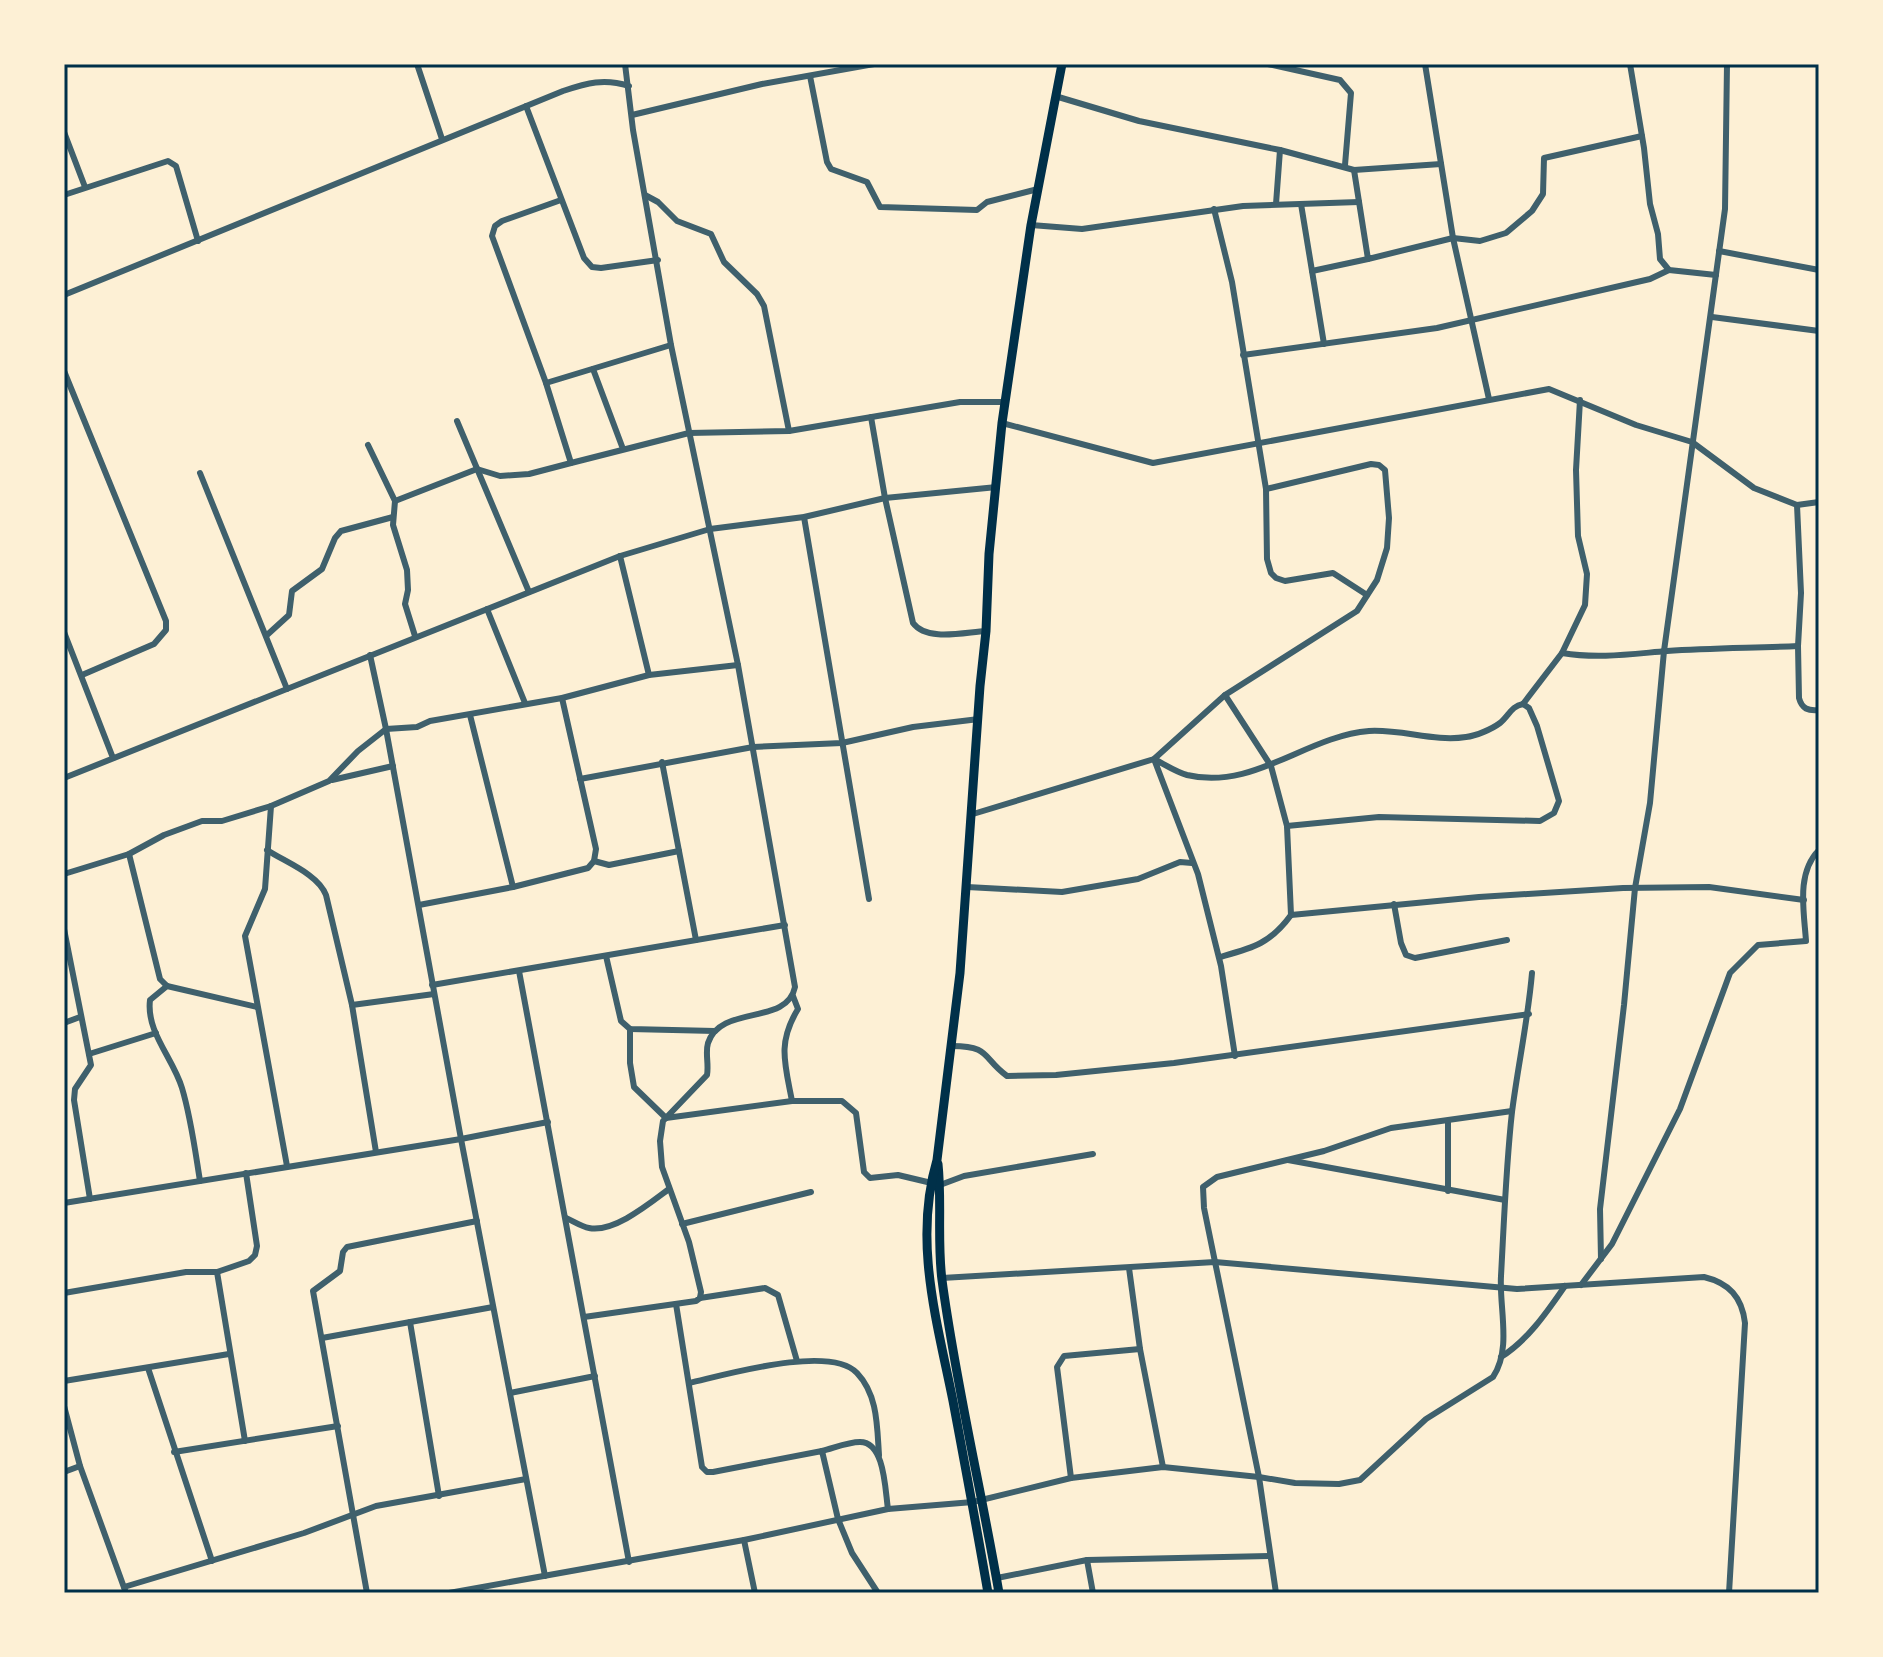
<svg xmlns="http://www.w3.org/2000/svg" width="1883" height="1657" viewBox="0 0 1883 1657" font-family="'Zilla Slab',serif">
<rect width="100%" height="100%" fill="#fdf0d5"/>
<g fill="none" stroke-linecap="round" stroke-linejoin="round">
<!-- minor -->
<g stroke="#3f606c" stroke-width="6">
<path d="M417,64l25,75"/>
<path d="M1268,64l72,16 11,13 -6,72"/>
<path d="M1425,64l28,174 36,161"/>
<path d="M1630,64l14,84 6,56 8,30 2,25 9,11 47,5"/>
<path d="M810,76l17,86 4,7 36,13 13,25 97,3 10,-8 51,-13"/>
<path d="M1055,96l84,25 141,29 74,20 87,-6"/>
<path d="M526,106l58,152 8,9 9,1 57,-8"/>
<path d="M632,115l130,-31 112,-20"/>
<path d="M64,132l21,55"/>
<path d="M1354,170l14,89 85,-21 27,3 26,-8 26,-22 11,-17 1,-36 98,-22"/>
<path d="M64,195l104,-34 8,5 22,75"/>
<path d="M645,195l13,7 19,19 34,13 13,28 33,32 7,12 25,125"/>
<path d="M561,200l-59,21 -7,5 -3,10 54,147 25,80 118,-30 100,-2 171,-29h45"/>
<path d="M1276,204l4,-54"/>
<path d="M1301,204l23,140"/>
<path d="M1214,209l18,73 34,207 1,70 4,14 5,5 9,3 48,-8 34,22"/>
<path d="M1031,225l51,4 161,-23 116,-4"/>
<path d="M1719,251l100,19"/>
<path d="M1312,271l56,-12"/>
<path d="M64,295l499,-204c24,-8 41,-13 66,-5"/>
<path d="M1712,317l107,14"/>
<path d="M1243,355l194,-27 213,-49 19,-9"/>
<path d="M593,369l30,80"/>
<path d="M64,371l102,250v9l-12,14 -72,31"/>
<path d="M546,383l125,-38"/>
<path d="M871,417l14,81 28,125c14,19 52,9 73,8"/>
<path d="M457,421l72,171"/>
<path d="M1002,423l151,40 396,-74 87,36 56,17 62,46 43,17 22,-3"/>
<path d="M368,445l27,56 -2,24 14,45 1,20 -3,14 10,32"/>
<path d="M200,473l87,216"/>
<path d="M395,501l82,-32 23,7 29,-2 42,-11"/>
<path d="M1797,505l4,88 -3,53 1,52c3,11 9,13 20,12"/>
<path d="M804,517l65,382"/>
<path d="M620,556l29,119 89,-10"/>
<path d="M487,609l38,94"/>
<path d="M64,632l49,126"/>
<path d="M267,635l22,-20 3,-24 30,-22 13,-31 6,-7 52,-14"/>
<path d="M1562,653c36,6 69,1 105,-2 44,-3 87,-3 131,-5"/>
<path d="M370,655l16,74 75,410 84,437"/>
<path d="M1225,695l46,71 16,60 4,89 188,-18 144,-9 86,-1 95,13"/>
<path d="M662,762l34,178"/>
<path d="M64,778l556,-222 90,-27 94,-12 81,-19 112,-11"/>
<path d="M580,779l173,-32 89,-4 71,-16 66,-8"/>
<path d="M332,780l61,-14"/>
<path d="M271,806l-6,83 -20,47 42,230"/>
<path d="M973,814l181,-55 71,-64 132,-84 20,-31 10,-32 2,-30 -4,-48 -6,-5 -8,-1 -105,25"/>
<path d="M1287,826l92,-9 161,4 14,-8 5,-12 -22,-75 -8,-18 -6,-4"/>
<path d="M267,850c18,12 51,24 59,45l26,110 24,147"/>
<path d="M129,854l31,125 7,7 90,21"/>
<path d="M594,861l15,4 70,-14"/>
<path d="M64,874l65,-20 35,-19 38,-14h20l49,-15 58,-25 29,-30 28,-22 31,-2 13,-6 132,-23 87,-23"/>
<path d="M513,887l75,-19 6,-7 2,-12 -34,-151"/>
<path d="M967,887l95,5 76,-13 42,-17 12,1"/>
<path d="M1394,904l7,39 5,12 9,3 92,-18"/>
<path d="M419,905l94,-18 -43,-172"/>
<path d="M64,929l27,136 -16,24 -1,11 16,99"/>
<path d="M606,956l15,65 9,8 85,2"/>
<path d="M1220,957c32,-9 50,-13 71,-42"/>
<path d="M519,971l110,591"/>
<path d="M432,985l353,-60"/>
<path d="M167,986l-17,14c-4,32 23,58 32,88 9,30 13,62 18,93"/>
<path d="M352,1005l82,-11"/>
<path d="M64,1023l16,-6"/>
<path d="M630,1029v34l4,24 32,31"/>
<path d="M952,1046c39,0 30,12 55,30l49,-1 118,-12 355,-49"/>
<path d="M89,1054l67,-21"/>
<path d="M1235,1056l-14,-90 -23,-92 -44,-115c10,5 22,13 33,16 66,16 119,-39 182,-44 33,-2 65,11 97,6 10,-1 26,-8 34,-14 9,-7 11,-17 23,-19l39,-51 23,-48 2,-31 -9,-38 -2,-66 4,-70"/>
<path d="M792,1101c-7,-37 -15,-58 6,-92l-5,-13"/>
<path d="M666,1118l126,-17h50l14,12 8,59 6,6 28,-3 42,10 24,-9 129,-22"/>
<path d="M1288,1160l217,40"/>
<path d="M1448,1191v-69"/>
<path d="M64,1203l397,-64 87,-17"/>
<path d="M566,1218c7,3 16,9 23,10 25,5 61,-25 80,-39"/>
<path d="M682,1224l129,-32"/>
<path d="M1601,1259l-1,-50 24,-204 11,-117 15,-85 14,-152 61,-442 2,-145"/>
<path d="M1129,1268l11,81 23,118"/>
<path d="M217,1272l28,169"/>
<path d="M942,1278l273,-16 302,27 187,-12c25,6 38,20 41,46l-16,270"/>
<path d="M1581,1285l31,-41 68,-135 50,-136 28,-28 48,-4c-2,-30 -10,-68 13,-91"/>
<path d="M64,1293l122,-21h31l32,-11 6,-6 2,-9 -11,-73"/>
<path d="M700,1298l65,-10 13,7 19,66"/>
<path d="M676,1304l26,163 5,5h6l109,-21 16,68 14,34 26,40"/>
<path d="M584,1317l112,-16 4,-3 1,-6 -12,-50 -27,-75 -2,-26 3,-20 44,-46c2,-11 -2,-22 1,-32 13,-39 79,-17 87,-56l-57,-322 -67,-320 -38,-215 -8,-66"/>
<path d="M410,1322l29,174"/>
<path d="M322,1338l171,-31"/>
<path d="M1501,1357c27,-17 46,-45 64,-71"/>
<path d="M148,1368l64,193"/>
<path d="M64,1381l165,-27"/>
<path d="M689,1383c36,-8 141,-39 168,-10 21,22 20,54 22,82"/>
<path d="M510,1393l85,-17"/>
<path d="M64,1406l16,60 46,127"/>
<path d="M822,1451c12,-3 26,-9 38,-9 25,0 25,48 28,67"/>
<path d="M174,1452l164,-26"/>
<path d="M64,1472l16,-6"/>
<path d="M1071,1478l-14,-111 7,-11 76,-7"/>
<path d="M744,1540l11,53"/>
<path d="M1087,1560l6,33"/>
<path d="M997,1578l90,-18 182,-4"/>
<path d="M124,1587l180,-54 72,-27 150,-27"/>
<path d="M367,1593l-54,-302 27,-20 3,-19 4,-5 130,-26"/>
<path d="M449,1593l295,-53 144,-31 85,-7 98,-24 92,-11 96,10 36,6 44,1 21,-4 66,-61 67,-42c19,-28 6,-69 8,-101 3,-54 5,-110 11,-164 6,-47 16,-92 20,-139"/>
<path d="M1276,1593l-17,-116 -55,-269 -1,-21 14,-10 107,-26 67,-23 121,-17"/>
</g>
<!-- primary -->
<g stroke="#003049" stroke-width="9">
<path d="M938,1164c4,38 -1,77 4,116 14,105 39,208 57,313"/>
<path d="M988,1593c-11,-64 -23,-128 -35,-192 -16,-80 -40,-160 -16,-241l23,-187 20,-287 6,-55 3,-77 13,-131 29,-198 31,-161"/>
</g>
</g>
<!-- border -->
<rect width="1883" height="1657" fill="none" stroke="#fdf0d5" stroke-width="132"/>
<rect x="66" y="66" width="1751" height="1525" fill="none" stroke="#003049" stroke-width="3"/>
</svg>
